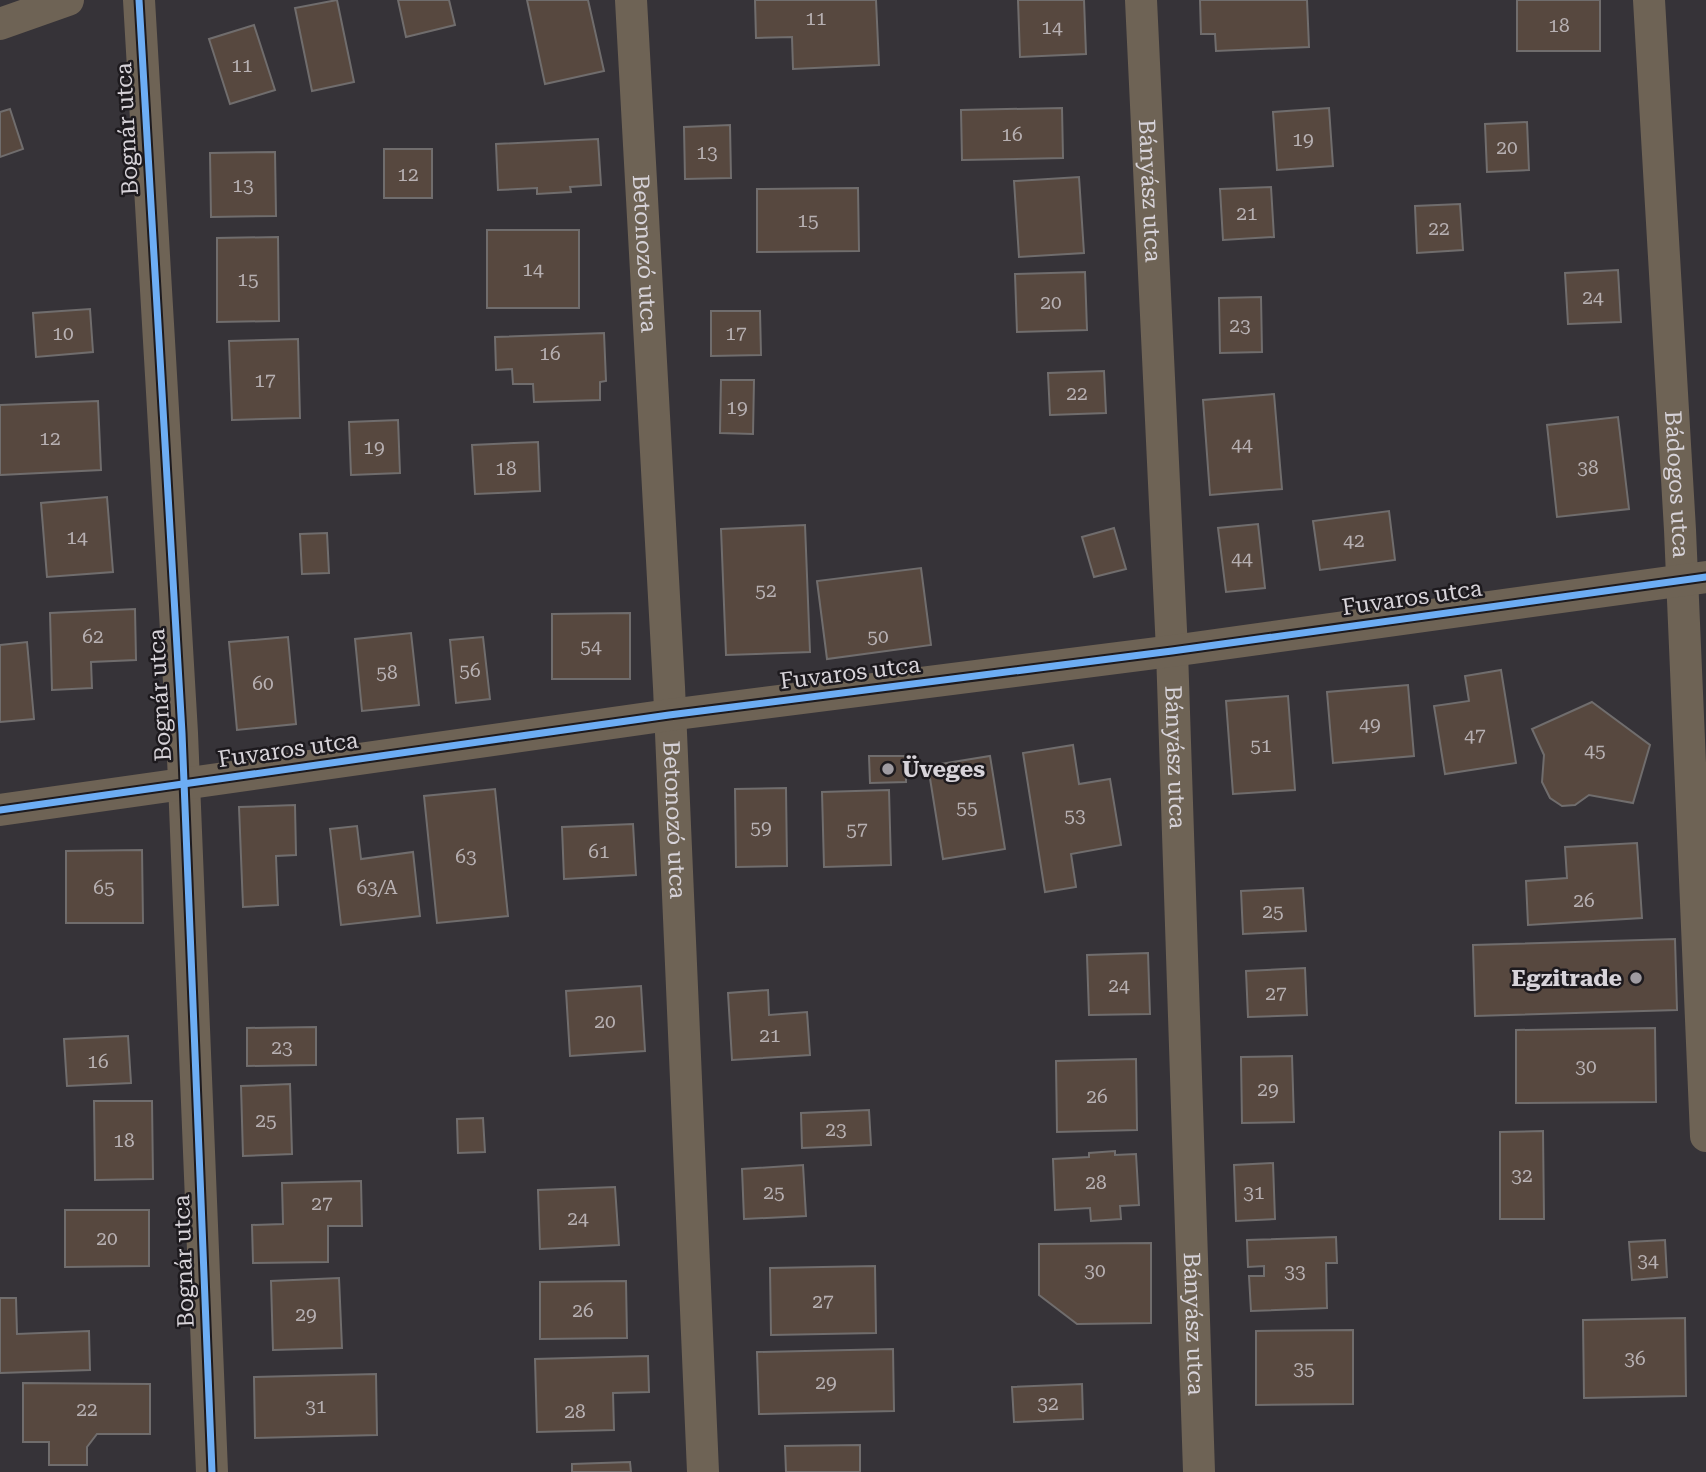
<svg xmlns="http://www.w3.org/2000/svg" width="1706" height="1472" viewBox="0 0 1706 1472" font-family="'Roboto Serif',serif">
<rect width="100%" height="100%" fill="#363338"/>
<!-- building -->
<g fill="#57483f" stroke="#706d6d" stroke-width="2">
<path d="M337,0l17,82 -42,9 -17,-83z"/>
<path d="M398,0h51l6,25 -49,12z"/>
<path d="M527,0h61l16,71 -59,13z"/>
<path d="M755,0h121l3,65 -86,4 -1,-32 -36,1z"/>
<path d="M1018,0h66l2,54 -66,3z"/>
<path d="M1200,0h107l2,47 -93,4 -1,-17h-14z"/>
<rect x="1517" y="0" width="83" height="51"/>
<path d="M254,25l21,65 -45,14 -21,-65z"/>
<path d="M1062,108l1,50 -101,2 -1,-50z"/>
<path d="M1329,108l4,58 -56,4 -4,-58z"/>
<path d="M10,109l13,40 -23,8v-45z"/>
<path d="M1527,122l2,48 -42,2 -2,-48z"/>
<path d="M730,125l1,53 -46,1 -1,-52z"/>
<path d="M598,139l3,46 -31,2 1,5 -34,2v-6l-39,2 -2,-46z"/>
<rect x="384" y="149" width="48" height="49"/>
<path d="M275,152l1,64 -65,1 -1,-64z"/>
<path d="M1079,177l5,76 -65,4 -5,-76z"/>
<path d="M1271,187l3,50 -51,3 -3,-51z"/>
<path d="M858,188l1,63 -102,1v-63z"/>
<path d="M1460,204l3,46 -46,3 -2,-47z"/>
<rect x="487" y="230" width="92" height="78"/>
<path d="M278,237l1,84 -62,1v-84z"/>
<path d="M1618,270l3,52 -53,2 -3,-51z"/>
<path d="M1085,272l2,58 -70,2 -2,-58z"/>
<path d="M1261,297l1,55 -42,1 -1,-55z"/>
<path d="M90,309l3,43 -57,5 -3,-44z"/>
<path d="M711,311h49l1,44 -50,1z"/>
<path d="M604,333l2,48 -6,1v18l-66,2 -1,-18h-20l-1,-15 -16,1 -1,-33z"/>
<path d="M298,339l2,79 -68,2 -3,-79z"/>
<path d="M1104,371l2,42 -56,2 -2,-42z"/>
<path d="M721,380h33l-1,54 -33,-1z"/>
<path d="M1274,394l8,95 -72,6 -7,-95z"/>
<path d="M98,401l3,69 -101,5v-70z"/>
<path d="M1618,417l11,92 -72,8 -10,-92z"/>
<path d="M398,420l2,53 -49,2 -2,-53z"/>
<path d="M538,442l2,49 -65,3 -3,-49z"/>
<path d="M107,497l6,75 -66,5 -6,-74z"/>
<path d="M1389,511l6,49 -75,10 -7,-49z"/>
<path d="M1258,524l7,64 -39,4 -8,-64z"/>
<path d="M805,525l5,127 -84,3 -5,-126z"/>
<path d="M1114,528l12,41 -32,8 -12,-40z"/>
<path d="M327,533l2,40 -27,1 -2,-40z"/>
<path d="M921,568l10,77 -104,14 -10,-78z"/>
<path d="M135,609l1,51 -45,2 1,26 -40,2 -2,-77z"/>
<path d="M630,613v66h-78v-65z"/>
<path d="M411,633l8,72 -57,6 -7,-72z"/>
<path d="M288,637l8,87 -59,6 -8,-88z"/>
<path d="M483,637l7,62 -34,4 -6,-63z"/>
<path d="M27,642l7,77 -34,3v-77z"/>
<path d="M1501,670l15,93 -71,11 -11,-68 35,-5 -4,-25z"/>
<path d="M1408,685l6,71 -81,7 -6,-71z"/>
<path d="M1288,696l7,94 -62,4 -7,-93z"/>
<path d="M1592,702l58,43 -17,58 -44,-8 -14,10 -13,1 -12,-8 -8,-16 2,-27 -12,-26z"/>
<path d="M1073,745l6,39 31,-5 11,66 -50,9 5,33 -31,5 -22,-139z"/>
<path d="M869,756h37v26l-36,1z"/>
<path d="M990,756l15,93 -62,10 -15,-93z"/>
<path d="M786,788l1,78 -51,1 -1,-78z"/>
<path d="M495,789l13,127 -71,7 -13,-127z"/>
<path d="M889,790l2,75 -67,2 -2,-75z"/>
<path d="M295,805l1,50 -20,1 2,49 -35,2 -4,-100z"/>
<path d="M633,824l3,51 -72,4 -2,-52z"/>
<path d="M357,826l4,33 52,-7 7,64 -79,9 -11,-96z"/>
<path d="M1637,843l5,75 -114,7 -2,-44 41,-3 -2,-31z"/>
<path d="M142,850l1,73h-77v-72z"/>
<path d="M1303,888l3,43 -63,3 -2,-43z"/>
<path d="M1675,939l2,71 -202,6 -2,-71z"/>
<path d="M1148,953l2,61 -61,1 -2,-60z"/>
<path d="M1305,968l2,47 -59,2 -2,-46z"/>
<path d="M641,986l4,65 -75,5 -4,-65z"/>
<path d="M768,990l1,25 38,-3 3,43 -78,5 -4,-67z"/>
<path d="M316,1027v38l-69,1v-38z"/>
<path d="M1655,1028l1,74 -140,1v-73z"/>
<path d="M128,1036l3,47 -64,3 -3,-47z"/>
<path d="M1292,1056l2,66 -52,1 -1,-66z"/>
<path d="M1136,1059l1,71 -80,2 -1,-71z"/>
<path d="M290,1084l2,70 -49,2 -2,-70z"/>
<path d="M94,1101h58l1,78 -58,1z"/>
<path d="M869,1110l2,35 -69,3 -1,-35z"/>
<path d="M483,1118l2,34 -27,1 -1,-34z"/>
<path d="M1543,1131l1,88h-44v-87z"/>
<path d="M1115,1151v4l21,-1 3,51 -19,1 1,13 -30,2 -1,-13 -35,2 -2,-51 36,-2v-4z"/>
<path d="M1273,1163l2,56 -39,2 -2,-56z"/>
<path d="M803,1165l3,51 -62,3 -2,-50z"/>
<path d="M361,1181l1,45h-34v36l-75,1 -1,-38 31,-1 -1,-41z"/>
<path d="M615,1187l4,58 -79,4 -2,-59z"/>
<path d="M65,1210h84v56l-84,1z"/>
<path d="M1336,1237l1,26h-11l1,45 -76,3 -2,-35h15v-10l-16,1 -1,-27z"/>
<path d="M1665,1240l2,37 -35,3 -3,-38z"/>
<path d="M1151,1243v80l-74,1 -38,-29v-51z"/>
<path d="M875,1266l1,67 -105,2 -1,-67z"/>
<path d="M339,1278l3,70 -69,2 -2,-69z"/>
<path d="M626,1281l1,57 -87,1v-57z"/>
<path d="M0,1298h16l1,36 72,-3 1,39 -90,3z"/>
<path d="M1685,1318l1,78 -102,2 -1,-78z"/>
<path d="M1353,1330v74l-97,1v-74z"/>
<path d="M893,1349l1,62 -135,3 -2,-62z"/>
<path d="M648,1356l1,36 -36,1 1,37 -77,2 -2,-73z"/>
<path d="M376,1374l1,61 -122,3 -1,-61z"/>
<path d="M23,1383l127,1v50h-53l-10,13v18h-38v-23h-26z"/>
<path d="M1082,1384l1,35 -69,3 -2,-35z"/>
<path d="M860,1445v27h-74l-1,-26z"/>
<path d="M630,1462l1,10h-59v-8z"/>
</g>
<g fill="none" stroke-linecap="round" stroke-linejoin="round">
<!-- street -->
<g stroke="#6e6355" stroke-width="32">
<path d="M139,0l43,733 30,739"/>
<path id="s1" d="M631,0l38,687 34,785"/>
<path id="s2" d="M1141,0l31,651 27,821"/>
<path id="s3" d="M1649,0l31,530 26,606"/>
<path d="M0,24l68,-24"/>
<path d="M0,810l669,-95 503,-64 534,-74"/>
</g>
<!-- cycleway casing -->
<g stroke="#1d1a1e" stroke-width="11">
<g id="cycleway">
<path d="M139,0l43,733 30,739"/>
<path d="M0,810l669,-95 503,-64 534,-74"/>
</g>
</g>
<!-- cycleway -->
<use href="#cycleway" stroke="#6dadf4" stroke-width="7"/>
</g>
<!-- markers -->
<g fill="#9f9ba1" stroke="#1d1a1e" stroke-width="2.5">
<circle cx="888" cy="769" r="7"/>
<circle cx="1636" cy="978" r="7"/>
</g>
<g text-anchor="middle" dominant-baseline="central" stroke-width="5" stroke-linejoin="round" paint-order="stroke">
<!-- number labels -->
<g font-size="19" fill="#b7b0b2">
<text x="816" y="18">11</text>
<text x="1559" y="25">18</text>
<text x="1052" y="27">14</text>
<text x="242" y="65">11</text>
<text x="1012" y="134">16</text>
<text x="1303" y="139">19</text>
<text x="1507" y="147">20</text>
<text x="707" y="152">13</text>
<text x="408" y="174">12</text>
<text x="243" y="185">13</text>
<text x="1247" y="213">21</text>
<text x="808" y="220">15</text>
<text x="1439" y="228">22</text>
<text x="533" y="269">14</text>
<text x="248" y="279">15</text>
<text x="1593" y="297">24</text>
<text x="1051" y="302">20</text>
<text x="1240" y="325">23</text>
<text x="63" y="333">10</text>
<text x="736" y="333">17</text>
<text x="550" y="353">16</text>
<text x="265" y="380">17</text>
<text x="1077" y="393">22</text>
<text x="737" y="407">19</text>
<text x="50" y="438">12</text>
<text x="1242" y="444">44</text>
<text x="374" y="447">19</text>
<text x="1588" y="467">38</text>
<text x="506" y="468">18</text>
<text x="77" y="537">14</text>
<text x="1354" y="540">42</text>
<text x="1242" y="558">44</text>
<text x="766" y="590">52</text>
<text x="93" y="636">62</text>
<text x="878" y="636">50</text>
<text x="591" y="646">54</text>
<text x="470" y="670">56</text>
<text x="387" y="672">58</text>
<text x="263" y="683">60</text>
<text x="1370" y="724">49</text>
<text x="1475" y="735">47</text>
<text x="1261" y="745">51</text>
<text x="1595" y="750">45</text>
<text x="967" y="807">55</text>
<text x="1075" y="815">53</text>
<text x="761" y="827">59</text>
<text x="857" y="829">57</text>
<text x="599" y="851">61</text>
<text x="466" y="856">63</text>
<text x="104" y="887">65</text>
<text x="377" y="887">63/A</text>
<text x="1584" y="900">26</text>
<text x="1273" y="911">25</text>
<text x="1119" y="985">24</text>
<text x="1276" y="993">27</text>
<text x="605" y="1021">20</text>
<text x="770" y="1035">21</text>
<text x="282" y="1047">23</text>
<text x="98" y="1061">16</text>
<text x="1586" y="1066">30</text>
<text x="1268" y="1089">29</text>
<text x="1097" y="1096">26</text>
<text x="266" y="1120">25</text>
<text x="836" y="1129">23</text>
<text x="124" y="1140">18</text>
<text x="1522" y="1175">32</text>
<text x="1096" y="1182">28</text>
<text x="774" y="1192">25</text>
<text x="1254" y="1192">31</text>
<text x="322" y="1203">27</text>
<text x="578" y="1218">24</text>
<text x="107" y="1238">20</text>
<text x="1648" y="1260">34</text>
<text x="1095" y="1270">30</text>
<text x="1295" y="1271">33</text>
<text x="823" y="1301">27</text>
<text x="583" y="1310">26</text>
<text x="306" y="1314">29</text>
<text x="1635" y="1358">36</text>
<text x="1304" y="1368">35</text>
<text x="826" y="1382">29</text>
<text x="1048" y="1403">32</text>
<text x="316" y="1406">31</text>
<text x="87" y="1409">22</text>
<text x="575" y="1411">28</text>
</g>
<!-- street labels -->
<g font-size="23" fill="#d7d3d9" stroke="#1d1a1e">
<text transform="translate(127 129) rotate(-93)">Bognár utca</text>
<text stroke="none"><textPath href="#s2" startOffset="191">Bányász utca</textPath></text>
<text stroke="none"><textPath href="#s1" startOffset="254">Betonozó utca</textPath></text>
<text stroke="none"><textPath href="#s3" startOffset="485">Bádogos utca</textPath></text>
<text transform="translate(1412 598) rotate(-8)">Fuvaros utca</text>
<text transform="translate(850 673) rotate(-7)">Fuvaros utca</text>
<text transform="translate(160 695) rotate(-93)">Bognár utca</text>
<text transform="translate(288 750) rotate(-8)">Fuvaros utca</text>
<text stroke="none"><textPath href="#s2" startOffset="758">Bányász utca</textPath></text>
<text stroke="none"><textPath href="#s1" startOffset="821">Betonozó utca</textPath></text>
<text transform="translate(184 1261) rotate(-92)">Bognár utca</text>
<text stroke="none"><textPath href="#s2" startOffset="1325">Bányász utca</textPath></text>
</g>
<!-- poi labels -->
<g font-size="23" font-weight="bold" fill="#d7d3d9" stroke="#1d1a1e" text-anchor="start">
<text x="902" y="769">Üveges</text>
<text x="1622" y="978" text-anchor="end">Egzitrade</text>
</g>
</g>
</svg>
